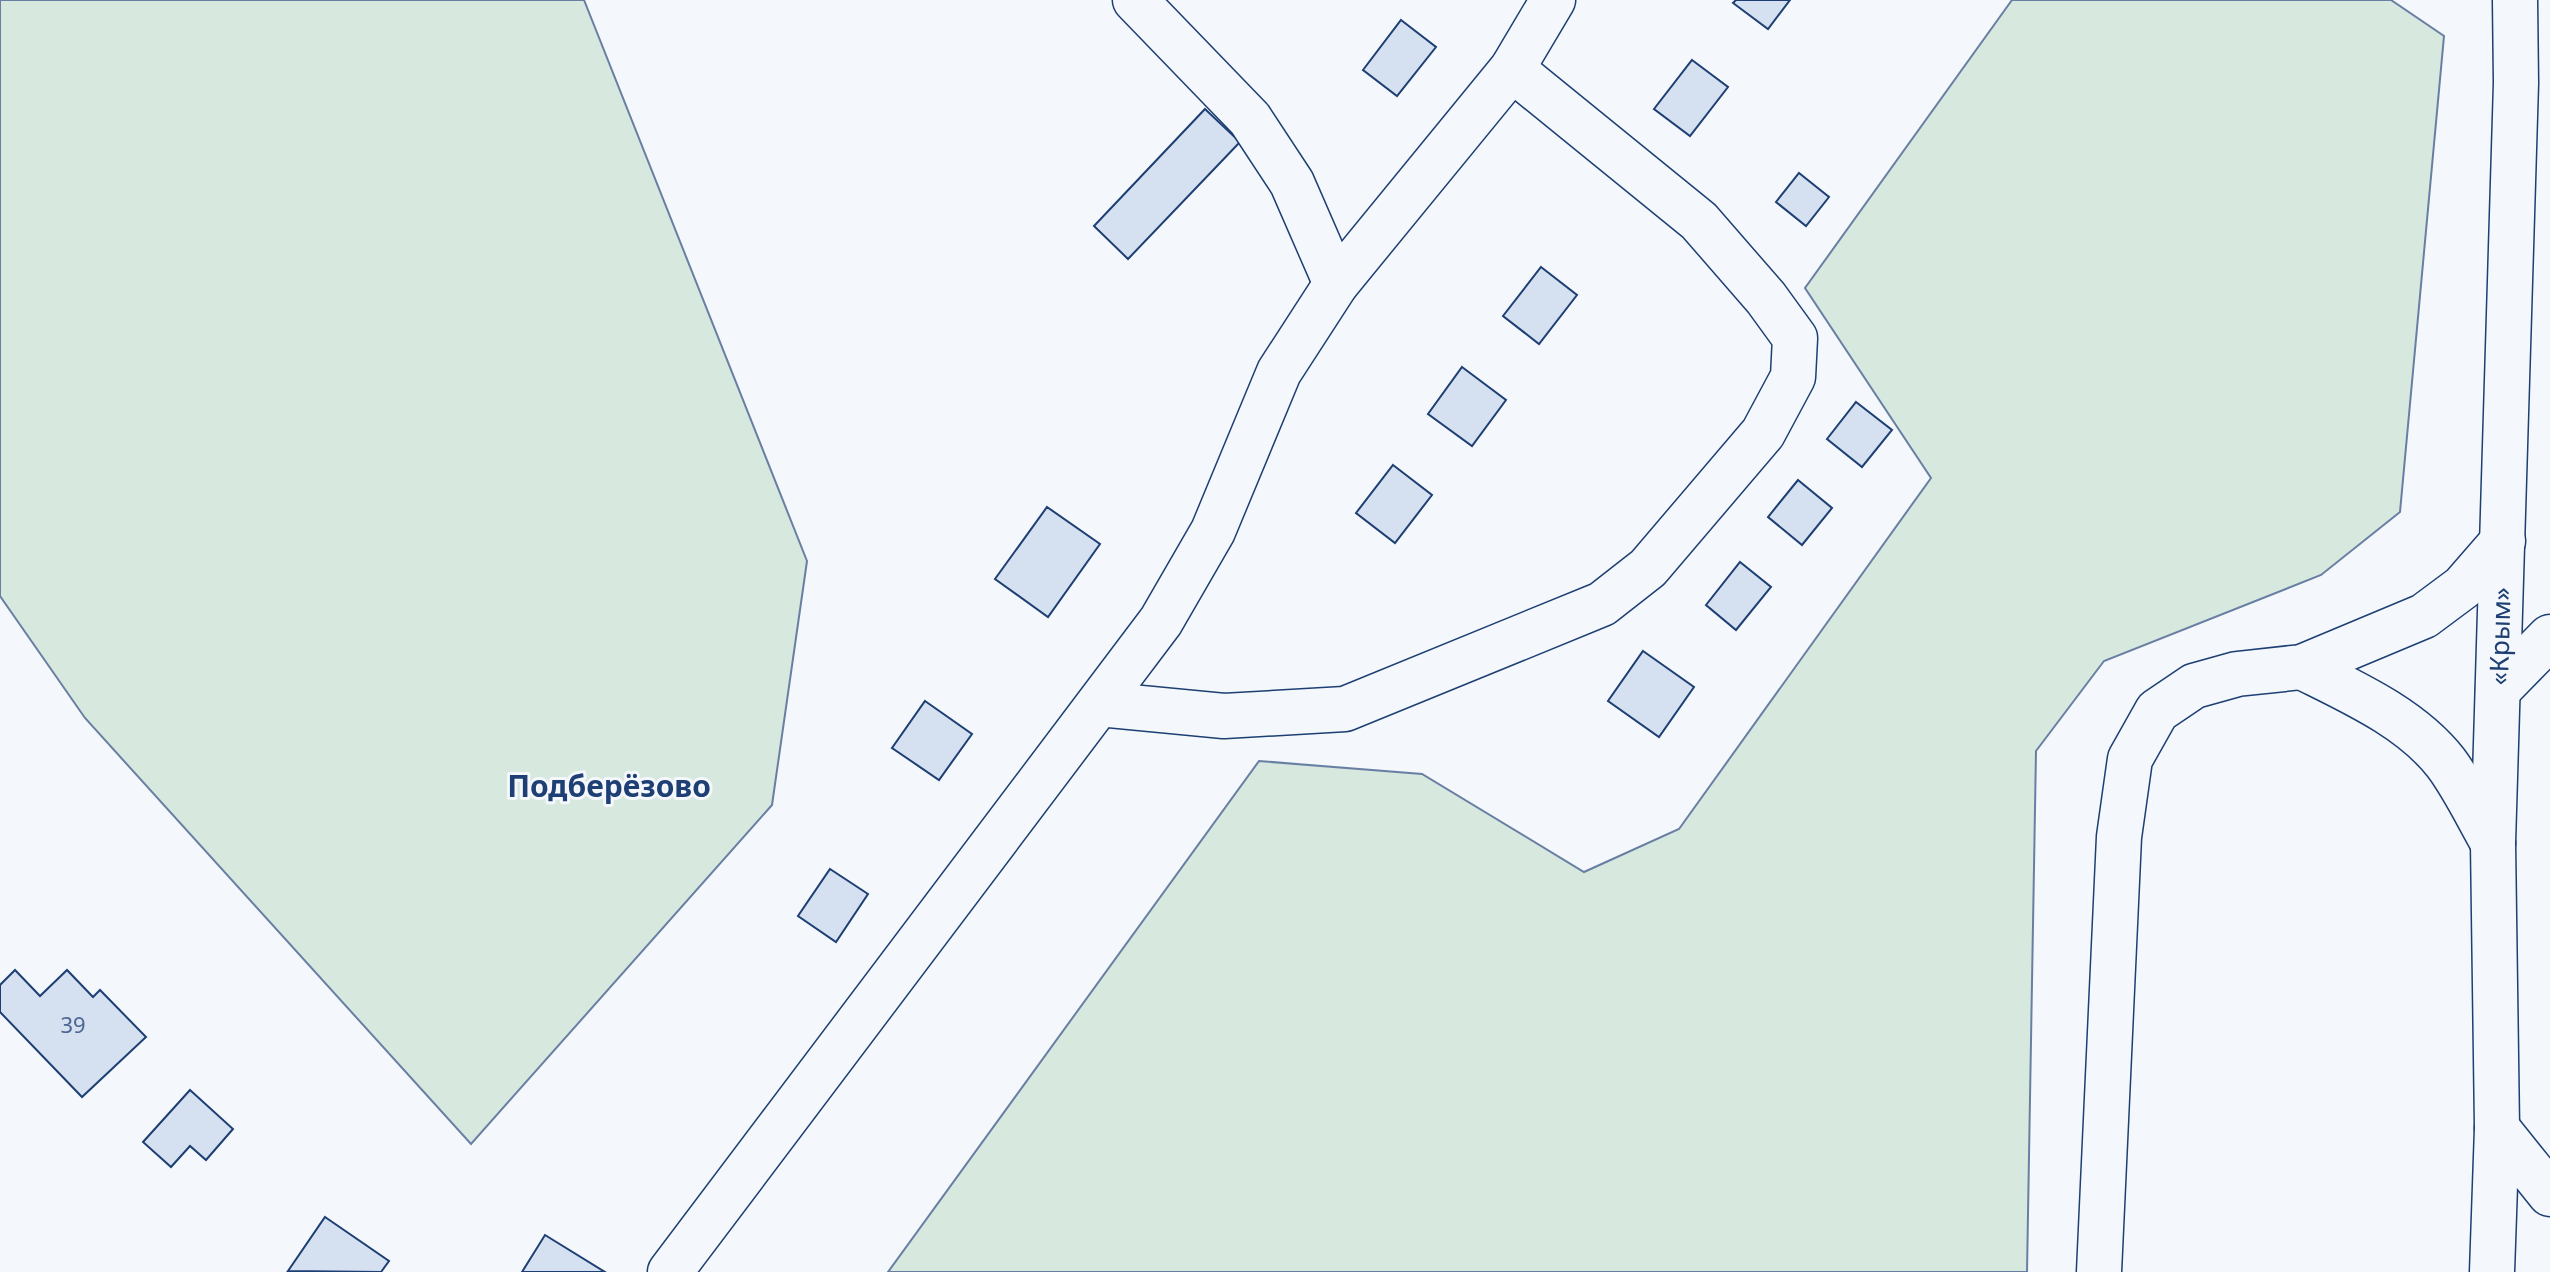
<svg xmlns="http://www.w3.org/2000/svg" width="2550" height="1272" viewBox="0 0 2550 1272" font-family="'Noto Sans',sans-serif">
<rect width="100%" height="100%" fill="#f4f7fb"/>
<!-- green -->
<g fill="#d7e8df" stroke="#687fa3" stroke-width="2">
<path d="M0,0h584l223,561 -35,244 -301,339 -386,-426 -85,-122z"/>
<path d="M2012,0h379l53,36 -44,476 -79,63 -217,86 -68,90 -9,521h-1139l371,-511 163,13 162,98 95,-43 252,-351 -126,-190z"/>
</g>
<!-- building -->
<g fill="#d5e0f0" stroke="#1d3f73" stroke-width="2">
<path d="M1736,0h54l-22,29 -35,-26z"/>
<path d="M1401,20l35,27 -39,49 -34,-26z"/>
<path d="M1692,60l36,27 -38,49 -36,-27z"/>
<path d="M1205,109l35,33 -112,117 -34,-33z"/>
<path d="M1799,173l30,24 -23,29 -30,-24z"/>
<path d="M1541,267l36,28 -38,49 -36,-28z"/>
<path d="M1462,367l44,33 -34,46 -44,-32z"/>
<path d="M1856,402l36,28 -30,37 -35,-28z"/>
<path d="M1393,465l39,30 -37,48 -39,-30z"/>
<path d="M1798,480l34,28 -30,37 -34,-28z"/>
<path d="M1047,507l53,37 -52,73 -53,-38z"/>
<path d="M1740,562l31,25 -35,43 -30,-25z"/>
<path d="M1643,651l51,36 -35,50 -51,-36z"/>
<path d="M925,701l47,33 -33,46 -47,-32z"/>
<path d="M830,869l38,25 -32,48 -38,-26z"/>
<path d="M15,970l25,26 27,-26 26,27 7,-7 46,47 -64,60 -82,-85v-27z"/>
<path d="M190,1090l43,39 -27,31 -16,-14 -19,21 -28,-25z"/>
<path d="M325,1217l64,44 -8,11 -93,-1z"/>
<path d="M545,1235l60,37h-83z"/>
</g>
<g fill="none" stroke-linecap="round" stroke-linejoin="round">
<!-- minor casing -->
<g stroke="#1d3f73" stroke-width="47">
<g id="minor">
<path d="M1135,0l115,119 42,64 44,101"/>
<path d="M2498,690l52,-53"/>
<path d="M1099,704l125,12 121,-7 257,-105 46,-36 115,-135 30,-56 2,-39 -29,-40 -67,-77 -187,-152"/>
<path d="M670,1272l491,-651 52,-90 66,-159 57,-88 176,-215 41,-69"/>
</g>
</g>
<!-- major casing -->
<g stroke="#1d3f73" stroke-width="47">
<g id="major">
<path d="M2302,667c50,25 109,51 144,96 18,24 32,54 47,80"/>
<path d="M2497,1128l53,66"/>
<path d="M2099,1272l20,-435 11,-78 27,-48 37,-25 43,-12 65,-7 122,-51 39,-29 40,-46"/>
</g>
</g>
<!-- highway casing -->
<g stroke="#1d3f73" stroke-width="47">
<g id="highway">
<path id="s1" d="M2492,1272l5,-144 -4,-285 23,-760 -1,-83"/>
</g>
</g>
<!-- minor -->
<use href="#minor" stroke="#f4f7fb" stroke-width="44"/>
<!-- major -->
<use href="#major" stroke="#f4f7fb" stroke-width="44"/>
<!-- highway -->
<use href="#highway" stroke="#f4f7fb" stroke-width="44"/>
</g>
<g text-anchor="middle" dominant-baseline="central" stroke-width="6" stroke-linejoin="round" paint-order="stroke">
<!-- number labels -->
<g font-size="22" fill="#4b6792">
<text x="73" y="1024">39</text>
</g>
<!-- street labels -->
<g font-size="26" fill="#1d3f73" stroke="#f4f7fb">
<text stroke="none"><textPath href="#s1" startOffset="636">«Крым»</textPath></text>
</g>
<!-- quarter labels -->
<g font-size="30" font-weight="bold" fill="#1d3f73" stroke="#f4f7fb">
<text x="609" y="785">Подберёзово</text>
</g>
</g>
</svg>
